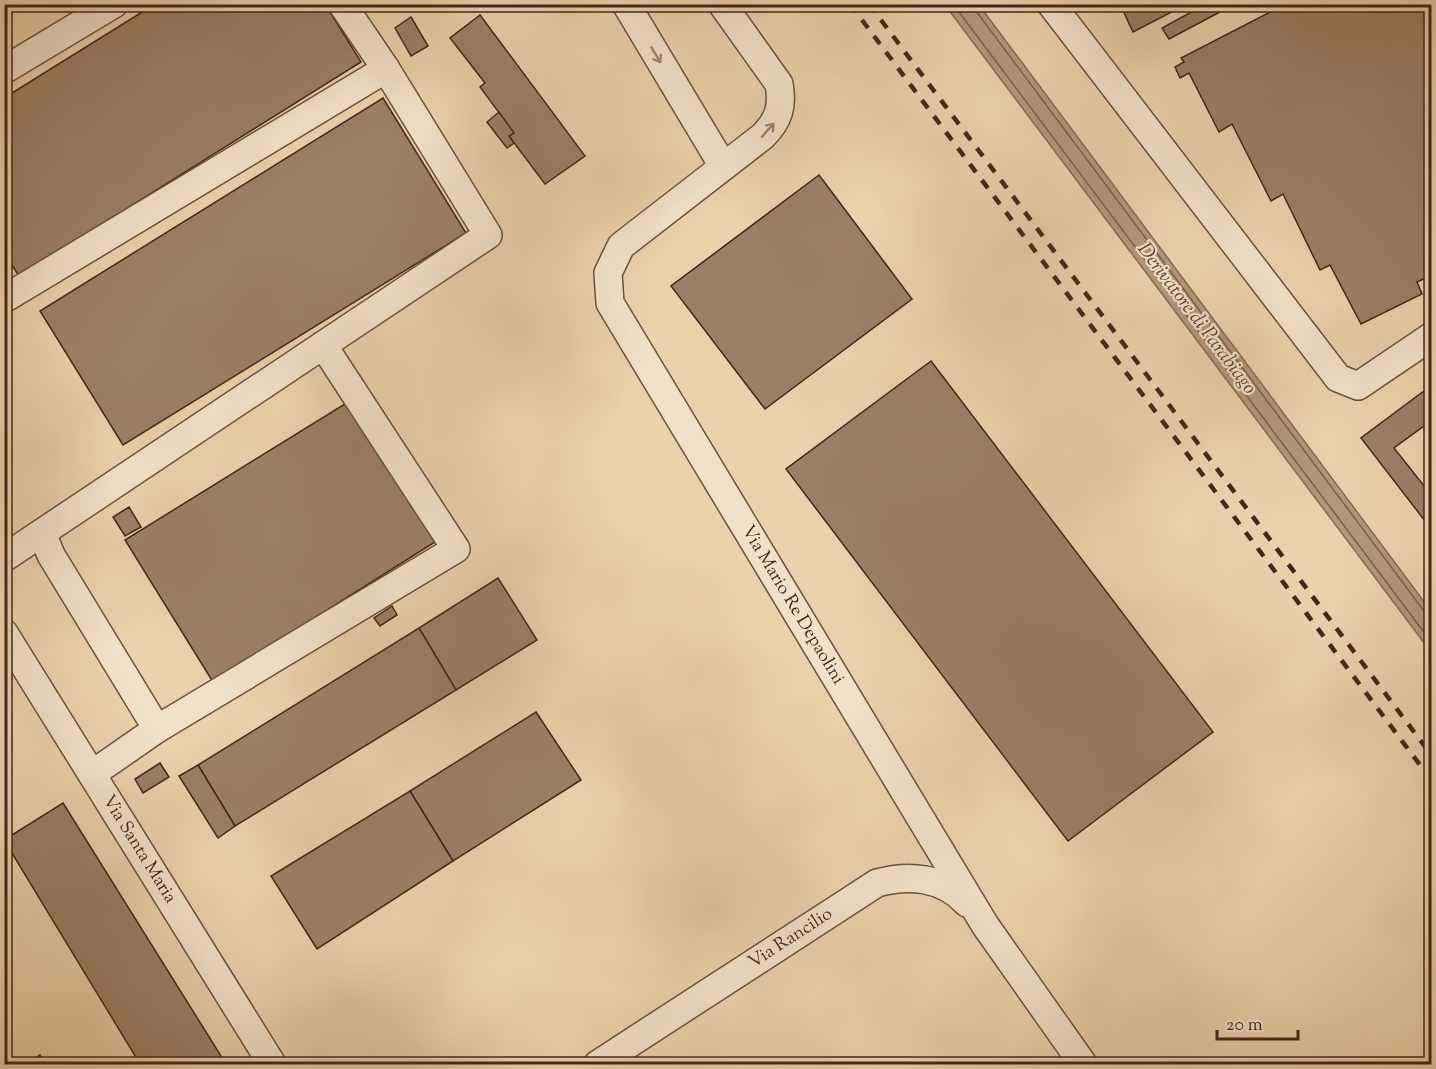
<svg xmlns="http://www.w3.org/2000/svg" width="1436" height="1069" viewBox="0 0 1436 1069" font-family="'Sorts Mill Goudy',serif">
<rect width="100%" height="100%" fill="#ebd1ac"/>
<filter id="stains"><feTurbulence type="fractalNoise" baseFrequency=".00333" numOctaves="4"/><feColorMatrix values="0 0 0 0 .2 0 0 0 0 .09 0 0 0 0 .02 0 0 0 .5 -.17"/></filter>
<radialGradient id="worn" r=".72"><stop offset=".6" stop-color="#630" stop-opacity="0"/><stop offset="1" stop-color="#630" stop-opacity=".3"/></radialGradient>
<!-- water -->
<path fill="#b3977a" stroke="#876a54" stroke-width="1.5" d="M945,5h34l452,606v41z"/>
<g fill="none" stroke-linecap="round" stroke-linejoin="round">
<!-- shore -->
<g stroke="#7c5f4a" stroke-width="1.5">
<path d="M953,4l479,639"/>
<path d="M975,4l1,7 448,600 8,3"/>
</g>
</g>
<!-- building -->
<g fill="#9b7f66" stroke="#45271a" stroke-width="1.5">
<path d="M155,4h170l36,58 -342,214 -15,-23v-155z"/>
<path d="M1120,4h67l-54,28z"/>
<path d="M1206,4h29l-66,35 -7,-11z"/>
<path d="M1286,4h143l3,6v265l-15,7 5,12 -61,30 -31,-59 -10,5 -37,-76 -12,7 -39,-77 -13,8 -30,-59 -9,5 -5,-11 9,-5 -3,-4z"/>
<path d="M480,15l105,141 -40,28 -36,-48 5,-3 -34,-46 5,-4 -35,-45z"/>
<path d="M411,17l17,29 -17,10 -16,-28z"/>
<path d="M383,98l83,135 -343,212 -83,-134z"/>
<path d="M499,112l15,21 -5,3 5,7 -7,5 -20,-26z"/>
<path d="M819,175l93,124 -147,110 -94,-123z"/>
<path d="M931,361l282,371 -145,109 -282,-372z"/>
<path d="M1432,385v35l-38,28 38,48v34l-71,-92z"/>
<path d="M348,402l87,140 -222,140 -88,-142z"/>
<path d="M129,507l12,20 -16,9 -12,-19z"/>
<path d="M498,578l39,62 -81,50 -37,-62z"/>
<path d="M392,606l5,9 -17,11 -6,-8z"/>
<path d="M419,628l37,62 -221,136 -37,-61z"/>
<path d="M536,712l45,68 -128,81 -43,-70z"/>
<path d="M160,763l9,14 -26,16 -8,-14z"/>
<path d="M198,765l37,61 -17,12 -39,-62z"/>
<path d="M410,791l43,70 -136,88 -46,-73z"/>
<path d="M63,803l163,261h-86l-136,-224z"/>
<path d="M40,1055l6,9h-20z"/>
</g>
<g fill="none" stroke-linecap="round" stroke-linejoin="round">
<!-- minor casing -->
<g stroke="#6e523e" stroke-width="30">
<g id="minor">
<path d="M626,4l97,162"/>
<path id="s1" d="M722,4l57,80c4,22 0,36 -16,52l-142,110 -13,27 2,30 375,622 98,139"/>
<path d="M1051,4l287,374 20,8 74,-50"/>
<path d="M4,70l110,-66"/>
<path d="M4,299l382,-230 -44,-65"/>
<path d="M42,533l9,22 106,174 -65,45"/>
<path d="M4,558l484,-323 -102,-166"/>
<path id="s2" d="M4,633l268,431"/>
<path d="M157,729l299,-180 -133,-204"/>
<path id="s3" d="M598,1064l279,-181c32,-9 66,-6 90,20"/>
</g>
</g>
<!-- minor -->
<use href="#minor" stroke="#f2e1c9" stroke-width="27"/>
<!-- rail -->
<g stroke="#45271a" stroke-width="4.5" stroke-dasharray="10 10" stroke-linecap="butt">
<path d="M850,4l582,777"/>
<path d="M869,4l563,752"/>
</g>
</g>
<!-- one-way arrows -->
<defs><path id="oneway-shaft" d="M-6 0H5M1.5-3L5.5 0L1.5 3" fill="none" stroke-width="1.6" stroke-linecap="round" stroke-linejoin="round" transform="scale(1.5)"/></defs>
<g stroke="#9c8472">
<use href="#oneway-shaft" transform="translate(656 55) rotate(59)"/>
<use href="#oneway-shaft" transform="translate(768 130) rotate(-48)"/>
</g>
<g text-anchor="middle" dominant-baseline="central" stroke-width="4.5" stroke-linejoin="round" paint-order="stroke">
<!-- street labels -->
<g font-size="18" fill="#45271a" stroke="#f2e1c9">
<text stroke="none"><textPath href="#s1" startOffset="748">Via Mario Re Depaolini</textPath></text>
<text stroke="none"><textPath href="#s2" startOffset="255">Via Santa Maria</textPath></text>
<text stroke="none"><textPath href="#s3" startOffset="230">Via Rancilio</textPath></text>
</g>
<!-- water labels -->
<g font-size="20" font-style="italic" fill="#604332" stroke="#f2e1c9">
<text transform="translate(1196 319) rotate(53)">Derivatore di Parabiago</text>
</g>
</g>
<!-- margin -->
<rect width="1436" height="1069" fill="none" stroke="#ebd1ac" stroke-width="24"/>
<rect x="6" y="6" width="1424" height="1057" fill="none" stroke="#45271a" stroke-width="3"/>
<rect x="12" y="12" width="1412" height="1045" fill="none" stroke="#45271a" stroke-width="1.5"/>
<!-- scale -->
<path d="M1217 1030v9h81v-9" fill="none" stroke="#45271a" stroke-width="3"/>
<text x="1226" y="1030" font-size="18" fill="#45271a" stroke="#f2e1c9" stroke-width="4.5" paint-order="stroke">20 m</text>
<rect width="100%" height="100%" filter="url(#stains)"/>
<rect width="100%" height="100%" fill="url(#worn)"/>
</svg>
